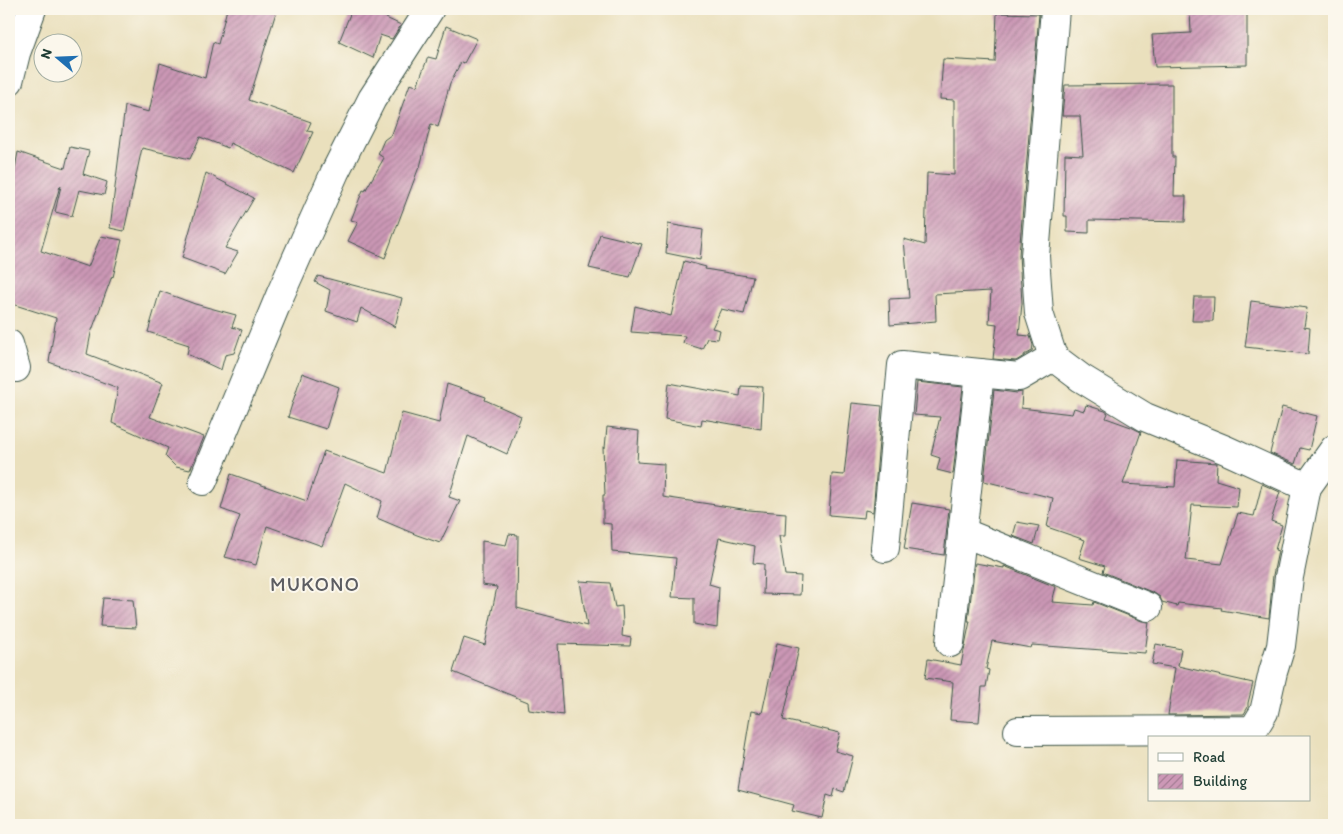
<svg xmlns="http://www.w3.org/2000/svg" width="1343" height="834" viewBox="0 0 1343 834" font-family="Itim,sans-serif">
<defs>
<pattern id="building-hatch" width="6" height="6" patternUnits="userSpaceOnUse" patternTransform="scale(1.25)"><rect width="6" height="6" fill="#cc98b6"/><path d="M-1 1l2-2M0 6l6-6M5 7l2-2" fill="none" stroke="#a57d95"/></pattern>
</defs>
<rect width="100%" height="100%" fill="#fbf7ec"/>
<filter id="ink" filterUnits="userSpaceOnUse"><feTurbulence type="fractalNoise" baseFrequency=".02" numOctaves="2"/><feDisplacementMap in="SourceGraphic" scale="10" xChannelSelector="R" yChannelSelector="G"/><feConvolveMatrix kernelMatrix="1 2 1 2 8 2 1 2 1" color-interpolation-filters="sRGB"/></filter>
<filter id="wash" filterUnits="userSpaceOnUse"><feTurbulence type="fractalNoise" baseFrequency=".0096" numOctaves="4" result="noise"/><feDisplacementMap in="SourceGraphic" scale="20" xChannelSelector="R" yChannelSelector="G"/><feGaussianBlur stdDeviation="1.12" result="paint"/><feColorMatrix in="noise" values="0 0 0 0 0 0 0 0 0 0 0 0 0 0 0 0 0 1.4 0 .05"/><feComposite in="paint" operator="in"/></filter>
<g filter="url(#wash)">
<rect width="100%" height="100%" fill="#eae0bd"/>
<g id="blocks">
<!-- building -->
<g fill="url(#building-hatch)">
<path d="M227,9h50l-28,91 62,22 -4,9 6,1 -19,41 -64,-30 -2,5 -28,-11 -10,22 -48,-11 -18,83 -14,-3 15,-122 24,6 11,-49 45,15 8,-36 5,2z"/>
<path d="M352,9h37l-3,9 15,7 -9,14 -12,-4 -7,23 -34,-16z"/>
<path d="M1190,9h57v56l-92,2 -3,-32 39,-2z"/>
<path d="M997,13l42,1 -20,241 3,48 -3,32 11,1 3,9 -1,6 -5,3h-2l-1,2 -8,5 -23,-2 4,-35 -8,-1 2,-32 -56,3 1,27 -46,4 -1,-26 20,-1 -5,-59 21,6 2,-72 27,2v-75l-14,-1 3,-40 52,3z"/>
<path d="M446,26l31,13 -13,24 -3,-1 -11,21 -12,44 -7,-3 -11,43h-1l-34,91 -37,-17 10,-19 -7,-2 12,-30 2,1 19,-33 -6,-4 6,-14 8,-6 18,-50 7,2 11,-29 8,2z"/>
<path d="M1172,84v73h3l-1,39h12l-1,26 -96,-2v13l-22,-1v-16h-3l1,-62 18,1 -3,-39h-18l3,-31z"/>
<path d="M70,147l19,4 -6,23 24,8 -3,13 -25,-5 -7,26 -17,-4 6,-26h-1l-19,65 47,16 13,-31 21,4 -9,37 -1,-1 -21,57 -4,21 76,29 -13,34 54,20 -14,33 -14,-3 -11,-11 3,-8 -56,-25 6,-35 -69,-26 7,-44 -47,-15v-102l9,-49 47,16z"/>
<path d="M206,173l48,25 -29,50 13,4 -13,22 -43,-16z"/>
<path d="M668,224l35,6 -3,30 -34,-7z"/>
<path d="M600,234l42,10 -12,33 -41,-9z"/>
<path d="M684,261l22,6 -1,2 48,8 -9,37 -23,-5 -9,19 8,2 -2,9 -11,-1 -5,11 -19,-6 2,-7 -54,-4 4,-26 36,10z"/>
<path d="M318,276l84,22 -7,29 -34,-19 -4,14 -31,-11 4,-21 -15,-8z"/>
<path d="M160,291l35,13 41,11 -4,12 10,3 -8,23 -9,2 -4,15 -34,-16 2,-9 -41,-13z"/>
<path d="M1194,297h20l-1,24h-21z"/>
<path d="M1251,301l56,7 -3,19 6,1 -2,26 -63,-7z"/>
<path d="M302,373l37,14 -13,42 -38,-12z"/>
<path d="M917,382l46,5 -10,87 -16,-4 3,-12 -9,-3 9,-38 -26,-2z"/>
<path d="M669,383l71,13 1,-10 22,1 -2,42 -59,-10 -1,7 -36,-7z"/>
<path d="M447,384l39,13 -1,3 36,16 -14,38 -39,-18 -19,61 11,4 -20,42 -23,-8 -40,-17 5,-17 -37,-18 -23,63 -55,-20 -11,39 -31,-8 15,-41 -19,-7 10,-35 76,27 17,-50 63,22 15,-60 37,10z"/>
<path d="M994,390l23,3 5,-1 -1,16 51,6 2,-6 10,3 2,-6 19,6 3,2 -2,5 25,9 10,5 -18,52 52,3 2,-27 40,3 -1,17 23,7 -2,20 -45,-2 -6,55 36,4 16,-51 16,3 8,-32 18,8 -9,29 11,4 -7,25 3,1 -5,24 -4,43 -48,-8 1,-2 -44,-5 -1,3 -15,-4 -2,-5 -6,-4 -51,-21 2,-6 -26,-8 6,-18 -38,-13 6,-29 -69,-17z"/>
<path d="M852,403l30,3 -9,106 -8,-2 -1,8 -35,-3 3,-41 12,1z"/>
<path d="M1282,407l35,9 -8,34 -9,-2 -5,16 -25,-11z"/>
<path d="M607,427l32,4 -2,31 27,2 -1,33 86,13 37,3 -1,23h-6l6,39 16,1 -1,19 -37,-1 1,-30 -11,-1 2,-17 -36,-8 -10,46 10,3 -2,41 -23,-4v-26l-22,-1 4,-39 -64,-6 -1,-28 -8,-1v-28h2l-2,-48 2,1z"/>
<path d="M912,503l37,6 -5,46 -40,-6z"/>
<path d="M1017,522l22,4 -5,18 -21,-8z"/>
<path d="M509,534l9,1 -1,73 70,18 -7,-45 30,2 5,24 7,-1 1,17 -1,13 9,2 -1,8 -72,-2 5,71 -34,-5 -1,-8 -75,-30 11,-34 21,7 12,-58 -15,-2v-44l24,4z"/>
<path d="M975,563l29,5v-2l52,21 -4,15 41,3 1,-3 48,19 7,1 -4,31 -113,-8 -1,3 -39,-7 -6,28 3,1 -3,17h-4l-3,35 -29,-2 3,-38 -28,-4 3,-19 33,6 9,-44h-2z"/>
<path d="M103,598l30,2 3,28 -36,-2z"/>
<path d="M777,643l22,5 -16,72 57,13 -5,18 18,5 -9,36 -9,-3 -2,8 -6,-2 -5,23 -30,-7 2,-6 -56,-15 13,-79 11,2z"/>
<path d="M1156,644l25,5 -3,17 75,17 -5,20v4l-4,7 -76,1 7,-47 -23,-4z"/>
</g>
</g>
</g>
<g filter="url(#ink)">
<use href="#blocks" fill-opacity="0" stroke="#3d5549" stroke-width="1"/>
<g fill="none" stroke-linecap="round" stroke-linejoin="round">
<!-- minor casing -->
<g stroke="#3d5549" stroke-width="30">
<g id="minor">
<path d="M1055,9l-20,247 4,57 14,44 28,21 64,39 81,33 81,37"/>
<path d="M9,81l7,-28 16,-44"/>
<path d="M9,344l7,24"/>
<path d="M203,481l78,-188 54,-121 37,-73 58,-90"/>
<path d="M962,532l186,75"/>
<path d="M885,548l17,-183 117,12 34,-20"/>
<path d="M950,643l30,-270"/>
<path d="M1018,731l235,-1 11,-18 9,-40 8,-26 8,-69 18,-90 27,-38"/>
</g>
</g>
<!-- minor -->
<use href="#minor" stroke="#fff" stroke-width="28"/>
</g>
</g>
<g text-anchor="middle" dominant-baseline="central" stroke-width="4" stroke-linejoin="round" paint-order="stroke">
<!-- quarter labels -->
<g font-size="20" letter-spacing="1" fill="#5c5d62" stroke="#fbf7ec">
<text x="315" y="584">MUKONO</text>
</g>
</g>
<!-- margin -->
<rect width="1343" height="834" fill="none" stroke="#fbf7ec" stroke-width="30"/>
<!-- legend -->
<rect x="1148" y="736" width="162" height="65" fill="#fbf7ec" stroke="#a3ada2"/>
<rect x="1158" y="753" width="25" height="8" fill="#ffffff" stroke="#a3ada2"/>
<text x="1193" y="762" font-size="15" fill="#1f3d34">Road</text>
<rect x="1158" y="774" width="25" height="15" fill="url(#building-hatch)" stroke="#a3ada2"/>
<text x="1193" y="786" font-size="15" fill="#1f3d34">Building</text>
<!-- north arrow -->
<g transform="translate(58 58) rotate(289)"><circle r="24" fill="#fbf7ec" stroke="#a3ada2"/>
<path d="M0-4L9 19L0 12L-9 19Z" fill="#1f6fb2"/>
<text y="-8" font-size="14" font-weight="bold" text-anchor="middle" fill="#1f3d34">N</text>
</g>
</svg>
